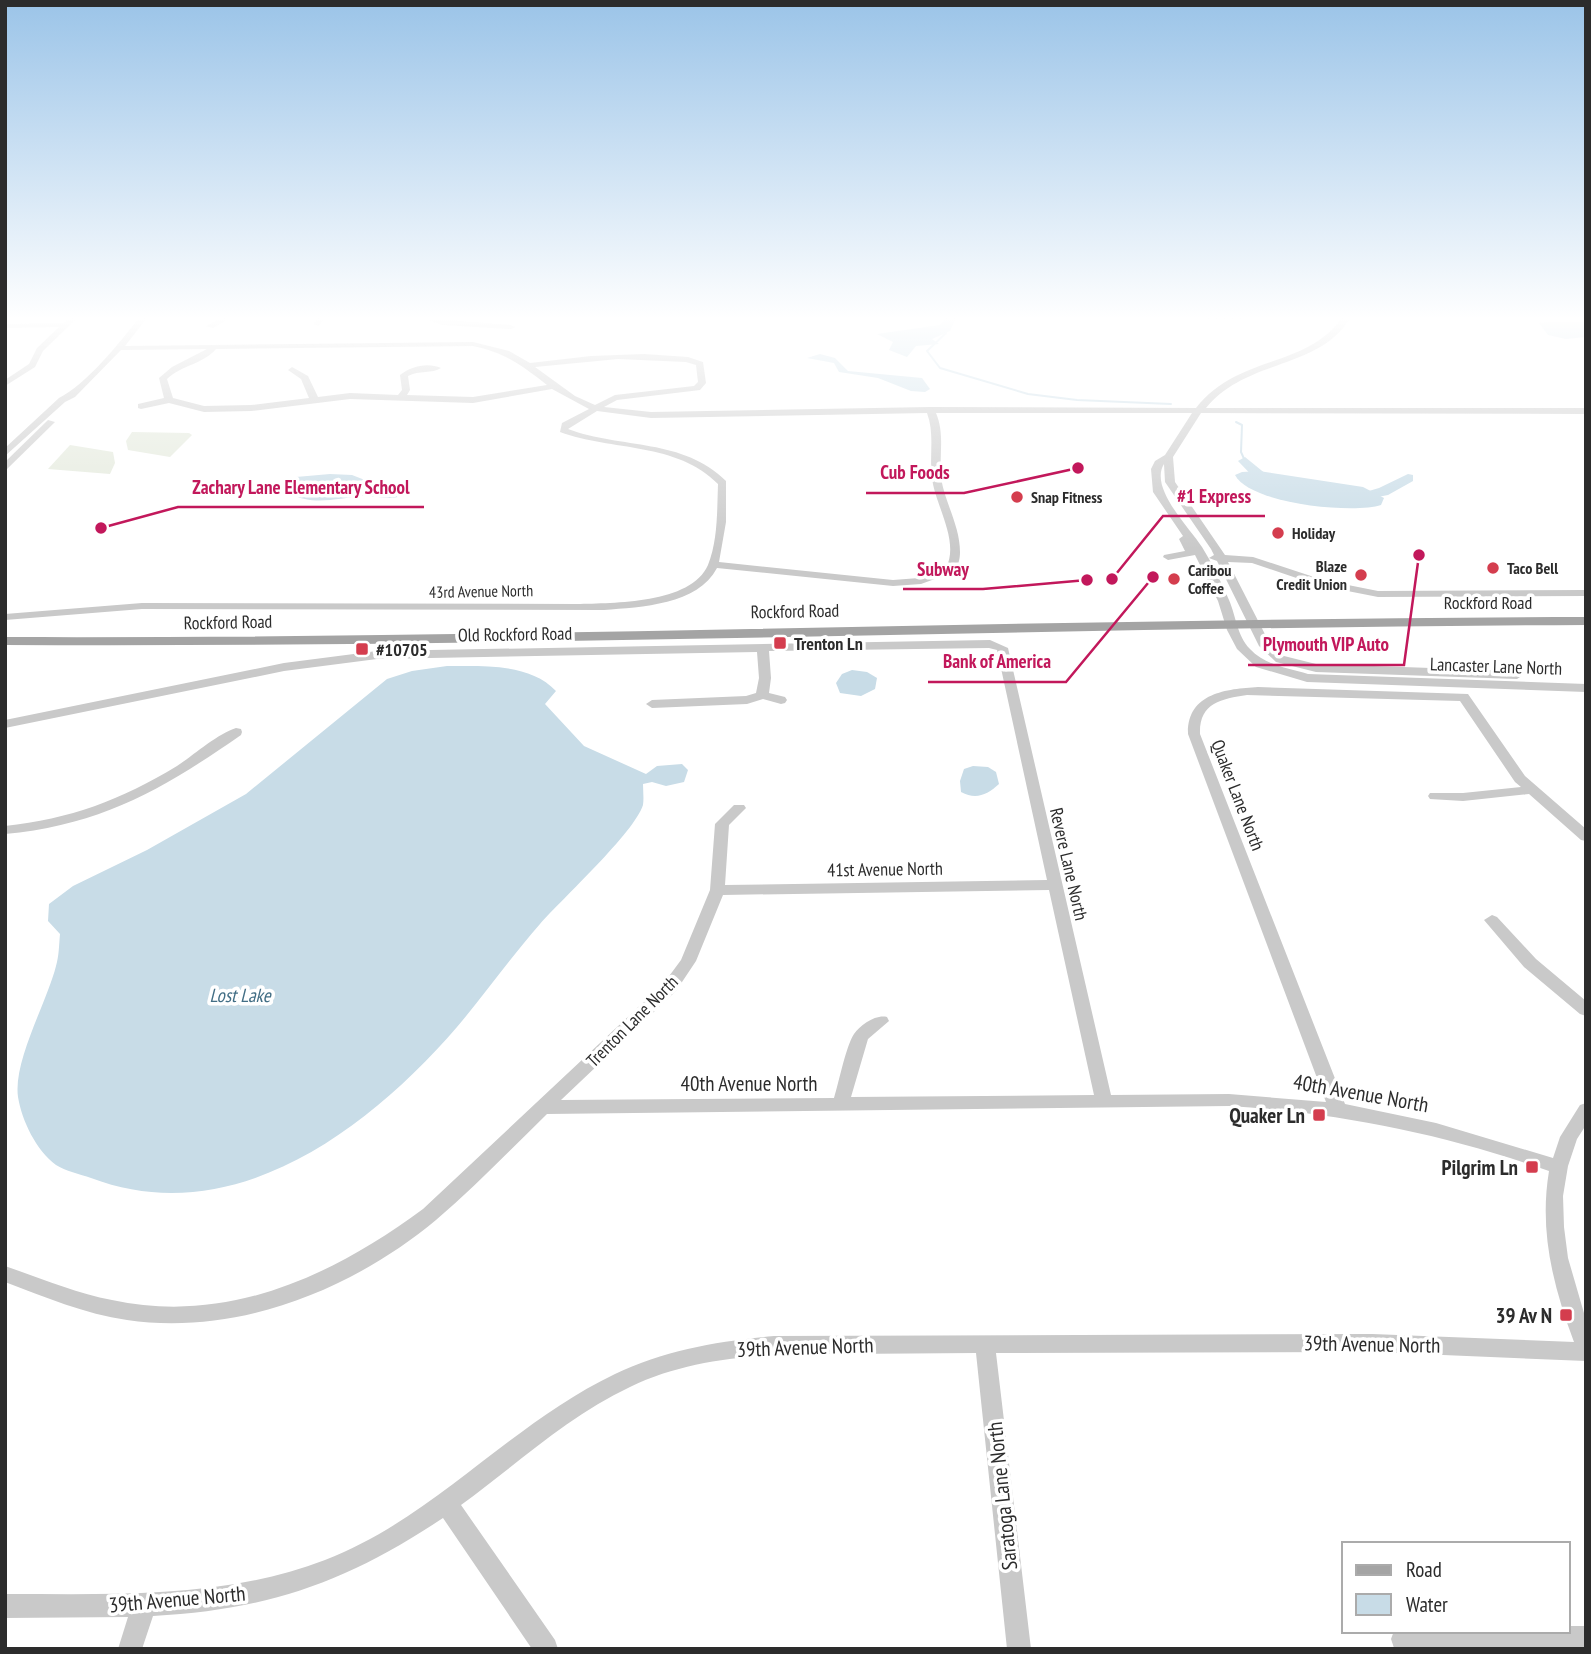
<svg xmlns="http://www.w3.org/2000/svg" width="1591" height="1654" viewBox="0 0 1591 1654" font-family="'PT Sans Narrow',sans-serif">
<rect width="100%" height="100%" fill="#fff"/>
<!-- green -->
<g fill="#e2e8da">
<path d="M132,432l57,1 3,2 -22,22 -42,-7 -2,-9z"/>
<path d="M70,445l43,7 2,11 -5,11 -62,-5z"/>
</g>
<!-- water -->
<g fill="#c8dce7">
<path d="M946,318h18l-9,2 -5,11 -18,8 7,5 -23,2 -9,11 -18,-7 4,-8 -16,-8 63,-9z"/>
<path d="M1551,322h35v15l-20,2 -18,-4 -9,-12z"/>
<path d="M820,354l15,4 13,13 74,7 8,11 -5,3 -14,-1 -33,-13 -39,-6 -5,-9 -27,-5z"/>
<path d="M1259,471l104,16 21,11 -3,7c-28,9 -131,-1 -146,-30l7,-3z"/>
<path d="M330,474l22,1 18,7 -4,9 17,-5 24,4 -1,4c-15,8 -28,1 -44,2 -23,2 -49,10 -71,-2l-1,-11 6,-6z"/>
<path d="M447,666c36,0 83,-3 109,25l-11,13 39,42 62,28 11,-8 25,-2 6,6 -4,12 -18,4 -14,-4 -9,2c0,7 1,14 0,21 -9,28 -80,93 -103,119 -29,33 -55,70 -83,103 -89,103 -224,205 -366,151 -11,-4 -26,-7 -35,-13 -20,-15 -34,-44 -38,-68 -5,-36 29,-95 38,-131 3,-10 3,-21 4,-32l-12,-13 1,-17 24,-18 74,-36 99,-56 141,-115 25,-8z"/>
<path d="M852,670l15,2 10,6 -2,11 -14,7 -21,-3 -4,-10 6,-9z"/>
<path d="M973,766l15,1 8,5 3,12c-12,11 -23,16 -38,8l-1,-11 4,-12z"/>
</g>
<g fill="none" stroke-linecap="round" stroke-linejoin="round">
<!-- stream -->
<g stroke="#c8dce7" stroke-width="2">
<path d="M1204,318h38"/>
<path d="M946,333l-19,18 13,17 88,26 49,6 94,4"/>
<path d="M1236,422l6,3 -1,27 4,9"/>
</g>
<!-- river -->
<g fill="#c8dce7" fill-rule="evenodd">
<path d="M1245,457l27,22 12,3v6l-22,-2 -24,-25z"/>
<path d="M1408,474l5,1v6l-25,14 -36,7 -7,-4 34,-10z"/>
</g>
<!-- minor -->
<g fill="#c9c9c9" fill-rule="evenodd">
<path d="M69,318h8l-34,33 -8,16 -30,19v-6l24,-16 8,-16 22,-21 -54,1v-4l59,-1z"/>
<path d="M139,318h8l-22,28 348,-4 36,9 21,12 61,-7 53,-2 44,3 15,5 3,21 -6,7 -83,10 -13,7 47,5 279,-5 266,1c43,-54 109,-39 146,-90h8c-31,52 -103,40 -144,90h380v6l-385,-1 -28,44 2,25 50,73 28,2 70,23 55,11 208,-1v6l-208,1 -61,-12 -65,-22 -24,-1 42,82 14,12 32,8 201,7 6,4 -6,4 -201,-7 -40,-10 -17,-16 -42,-85 -8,-3 5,-3 -3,-6 -46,-67 -1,-18c-15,24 25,63 38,83 10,16 19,35 27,53 7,16 8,36 21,49 15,16 37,19 58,25l278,10v8l-279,-10 -51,-15 -19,-18 -10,-19 -9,-29 -23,-46 -27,5 -5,-3 1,-2 21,-4 -6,-12 4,-3 -30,-44 -2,-23 4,-8 10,-6 27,-42h-256c9,21 3,43 5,65 4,25 19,48 19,74 0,8 -2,13 -6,20l-33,12 -28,2 -176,-18c-19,37 -76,39 -113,42l-462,-1 -137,11v-6l137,-11 435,1c36,-1 114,0 131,-39 10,-25 9,-55 10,-81 -41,-42 -106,-33 -158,-52l2,-9 27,-14 -37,-20 -79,14 -123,-4 -99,12 -47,1 -35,-9 -28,6 -3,-1v-4l26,-6 -5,-20 13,-11 35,-18 -86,1 -46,47 -10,5 -60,54v-8l54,-50c28,-14 61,-56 80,-80zM473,346c33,7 48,19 74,39l-74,12 -66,-2 3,-5 -2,-14c11,-6 24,-2 33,-8 -13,-6 -30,-2 -41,7l2,15 -4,5 -48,-2 -32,4 -10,-21 -16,-9 -4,3 13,9 8,19 -58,7 -47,1 -31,-8 -6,-19c15,-14 36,-15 49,-30zM618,359l68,3 10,3 2,17 -4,4 -79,9 -20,10 -20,-9 -40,-29zM597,411l54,7 276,-5c8,21 2,43 5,65 3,27 28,63 14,90l-27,10 -26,2 -174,-18 7,-40v-41c-43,-43 -104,-32 -158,-52z"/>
<path d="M221,318h9l-17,10 -7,-2z"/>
<path d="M318,318h8l-8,8 -4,-2z"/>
<path d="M423,318l88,7 4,2 -4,2 -68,-4z"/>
<path d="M48,420l7,2 -50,49v-9z"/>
<path d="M990,640l18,8 103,447 118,-1 97,8 -138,-368c-1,-41 38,-45 70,-47l210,7 57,82 61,53v12l-5,-1 -52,-46 -66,7 -33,-2 -2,-3 2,-3h33l58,-6 -6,-5 -55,-81 -213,-6c-26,4 -48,8 -47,39l145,370 91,19 117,35 7,-21 20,-32 6,-2v22l-9,14 -9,27 -5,30 1,31 4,31 18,62v41l-214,-9 -376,1 35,296h-24l-31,-296c-44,0 -89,1 -133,1 -72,0 -146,1 -213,33 -62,29 -114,78 -169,118l94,135 3,9h-26l-89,-131c-96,64 -175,92 -290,98l-11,33h-24l10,-32 -123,1v-24c107,0 219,5 320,-34 109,-42 185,-136 290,-186 50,-24 104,-33 159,-38l598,-2 202,8c-21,-56 -35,-111 -25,-171 -105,-37 -209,-58 -320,-65l-682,8c-36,35 -72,73 -111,106 -84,70 -199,116 -309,100 -42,-6 -82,-23 -122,-38v-16c35,12 70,27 107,34 116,25 220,-24 311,-91l241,-226 17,-23 29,-70 5,-66 19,-19h10l2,3 -17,17 -4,60 322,-5 -50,-230 -8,-2 -220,3 2,27 -2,15 16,4 2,3 -2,3 -4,1 -18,-5 -16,5 -95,4 -6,-4 6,-4 94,-4 10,-3 3,-15 -2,-26 -380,7 -93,12 -279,57v-8l279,-57 93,-12zM1049,890l45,205 -243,2 17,-58 21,-18 -2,-4c-11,-3 -27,8 -33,17 -8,12 -15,48 -20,64l-273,2 115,-109 20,-30 27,-66z"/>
<path d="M236,728l5,1 1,3 -1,3c-78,54 -139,90 -236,99v-8c65,-7 116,-26 172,-60 17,-11 40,-32 59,-38z"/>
<path d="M1492,915l5,2 39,42 50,42v15l-6,-2 -56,-47 -40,-47z"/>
<path d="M1568,1626h18v23h-188l-4,-1 -3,-9 3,-8h174z"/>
</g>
<!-- major -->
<path fill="#a4a4a4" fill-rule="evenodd" d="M1586,617v8c-527,2 -1054,23 -1581,20v-8c527,2 1054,-19 1581,-20z"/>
</g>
<!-- sky -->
<linearGradient id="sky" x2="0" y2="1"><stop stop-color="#9bc4e8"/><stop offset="0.58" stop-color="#fff"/><stop offset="1" stop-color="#fff" stop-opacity="0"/></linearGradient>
<rect width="1591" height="549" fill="url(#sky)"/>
<!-- markers -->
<g fill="#d43d4e" stroke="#fff" stroke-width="2.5">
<circle cx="1017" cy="497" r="7"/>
<circle cx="1278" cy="533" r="7"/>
<circle cx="1493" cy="568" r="7"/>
<circle cx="1361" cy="575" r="7"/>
<circle cx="1174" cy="579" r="7"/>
<rect x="773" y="636" width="14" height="14" rx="3.5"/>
<rect x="355" y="642" width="14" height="14" rx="3.5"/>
<rect x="1312" y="1108" width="14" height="14" rx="3.5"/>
<rect x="1525" y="1160" width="14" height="14" rx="3.5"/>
<rect x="1559" y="1308" width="14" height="14" rx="3.5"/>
</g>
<g text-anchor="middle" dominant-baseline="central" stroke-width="7" stroke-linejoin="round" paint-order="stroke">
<!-- far-poi labels -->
<g font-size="16" font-weight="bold" fill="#2c2c2c" stroke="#fff" text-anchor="start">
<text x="1031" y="497">Snap Fitness</text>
<text x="1292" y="533">Holiday</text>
<text x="1347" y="566" text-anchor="end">Blaze<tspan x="1347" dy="18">Credit Union</tspan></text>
<text x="1507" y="568">Taco Bell</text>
<text x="1188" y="570">Caribou<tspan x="1188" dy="18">Coffee</tspan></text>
</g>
<!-- far-street labels -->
<g font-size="16" fill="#2c2c2c" stroke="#fff">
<text transform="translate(481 591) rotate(-1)">43rd Avenue North</text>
</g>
<!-- street labels -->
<g font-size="18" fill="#2c2c2c" stroke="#fff">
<text x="1488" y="602">Rockford Road</text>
<text transform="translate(795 611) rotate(-1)">Rockford Road</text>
<text transform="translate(228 622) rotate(-1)">Rockford Road</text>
<text transform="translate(515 634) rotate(-1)">Old Rockford Road</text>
<text transform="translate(1496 666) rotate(2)">Lancaster Lane North</text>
<text transform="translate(1238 795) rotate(69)">Quaker Lane North</text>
<text transform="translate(1069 864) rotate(77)">Revere Lane North</text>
<text transform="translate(885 869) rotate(-1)">41st Avenue North</text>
<text transform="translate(632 1021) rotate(-45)">Trenton Lane North</text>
</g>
<!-- poi labels -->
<g font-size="18" font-weight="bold" fill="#2c2c2c" stroke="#fff" text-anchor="start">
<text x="794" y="643">Trenton Ln</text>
<text x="376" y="649">#10705</text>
</g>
<!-- water labels -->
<g font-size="19" font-style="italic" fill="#426e85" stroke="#fff">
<text x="240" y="995">Lost Lake</text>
</g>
<!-- near-street labels -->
<g font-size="21" fill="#2c2c2c" stroke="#fff">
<text x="749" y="1083">40th Avenue North</text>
<text transform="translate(1361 1093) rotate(10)">40th Avenue North</text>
<text transform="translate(1372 1344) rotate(1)">39th Avenue North</text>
<text transform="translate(805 1347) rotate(-2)">39th Avenue North</text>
<text transform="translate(1002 1496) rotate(-96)">Saratoga Lane North</text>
<text transform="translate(177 1599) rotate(-5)">39th Avenue North</text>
</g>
<!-- near-poi labels -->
<g font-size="21" font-weight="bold" fill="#2c2c2c" stroke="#fff" text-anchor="end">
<text x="1305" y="1115">Quaker Ln</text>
<text x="1518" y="1167">Pilgrim Ln</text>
<text x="1552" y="1315">39 Av N</text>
</g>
</g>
<!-- callouts -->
<path fill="none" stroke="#c2185b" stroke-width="2.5" d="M1078 468L964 493H866M101 528L178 507H424M1112 579L1163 516H1265M1087 580L983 589H903M1419 555L1404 665H1248M1153 577L1066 682H928"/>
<g fill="#c2185b" stroke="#fff" stroke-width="2.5">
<circle cx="1078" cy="468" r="7"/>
<circle cx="101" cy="528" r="7"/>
<circle cx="1112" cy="579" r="7"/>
<circle cx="1087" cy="580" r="7"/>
<circle cx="1419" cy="555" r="7"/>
<circle cx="1153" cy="577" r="7"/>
</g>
<g font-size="19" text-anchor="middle" font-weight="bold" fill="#c2185b" stroke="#fff" stroke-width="7" stroke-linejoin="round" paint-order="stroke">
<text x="915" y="479">Cub Foods</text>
<text x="301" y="494">Zachary Lane Elementary School</text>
<text x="1214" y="503">#1 Express</text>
<text x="943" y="576">Subway</text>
<text x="1326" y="651">Plymouth VIP Auto</text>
<text x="997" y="668">Bank of America</text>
</g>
<!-- border -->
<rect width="1591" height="1654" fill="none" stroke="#2c2c2c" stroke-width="14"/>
<!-- legend -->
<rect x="1342" y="1542" width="228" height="91" fill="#ffffff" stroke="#ababab" stroke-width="2"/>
<rect x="1356" y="1565" width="35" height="10" fill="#a4a4a4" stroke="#ababab" stroke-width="2"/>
<text x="1406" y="1577" font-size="21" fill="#2c2c2c">Road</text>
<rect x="1356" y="1594" width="35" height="21" fill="#c8dce7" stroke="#ababab" stroke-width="2"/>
<text x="1406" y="1612" font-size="21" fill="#2c2c2c">Water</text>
</svg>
